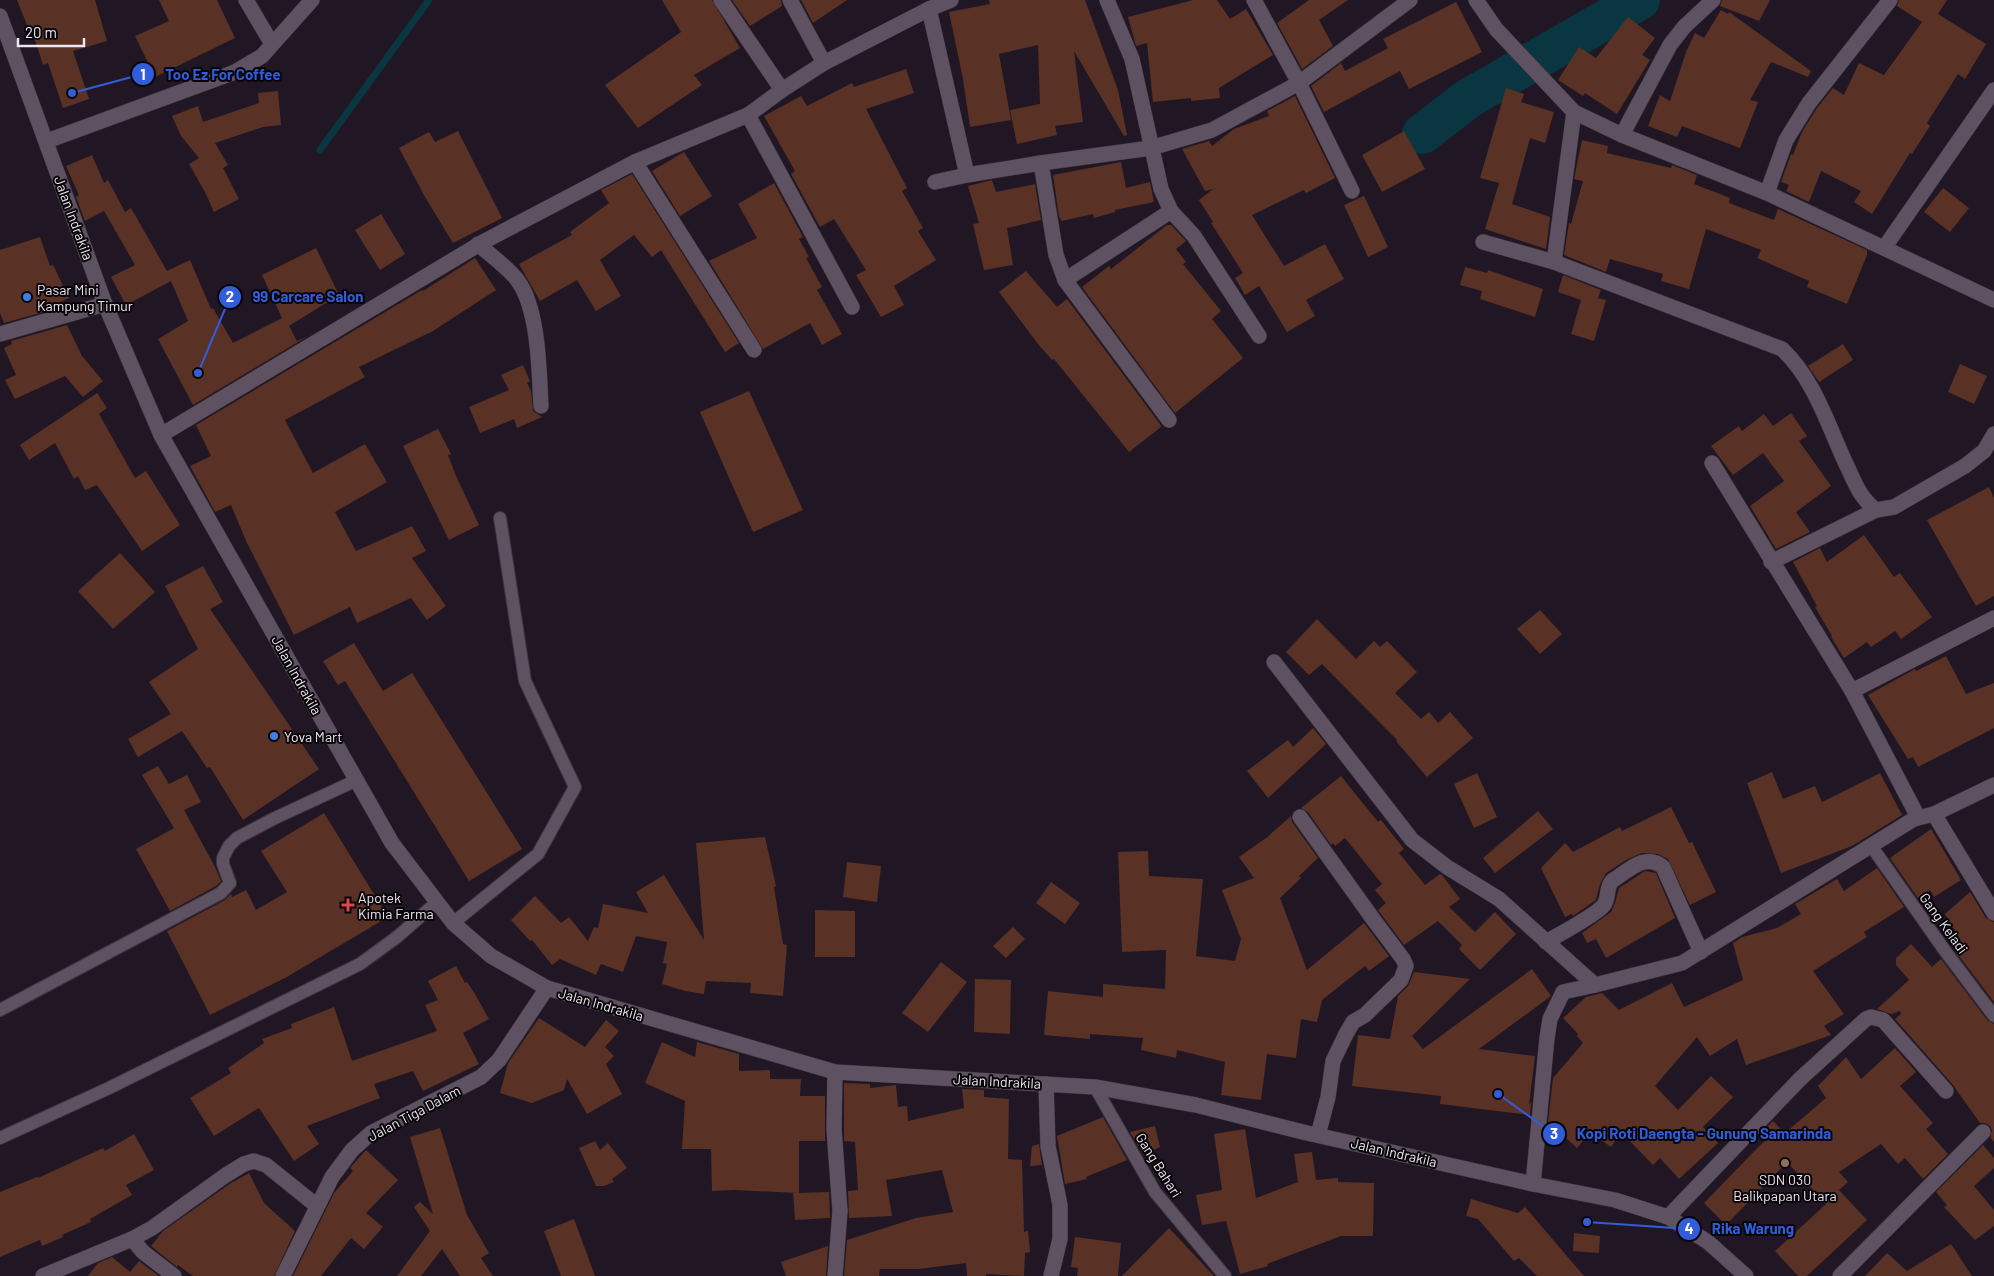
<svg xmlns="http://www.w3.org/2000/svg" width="1994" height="1276" viewBox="0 0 1994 1276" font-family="Barlow,sans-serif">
<rect width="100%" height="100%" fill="#211724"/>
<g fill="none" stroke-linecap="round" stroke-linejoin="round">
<!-- stream -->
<path stroke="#093641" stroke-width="7" d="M320,150l109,-150"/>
<!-- river -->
<path stroke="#093641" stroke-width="40" d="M1422,134l47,-36 171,-98"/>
</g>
<!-- building -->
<g fill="#593125">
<path d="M17,0h78l12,41 -34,10 16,48 -26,9 -15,-45 -5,2 -10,-31 -2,1z"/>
<path d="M159,0h58l18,38 -80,39 -20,-41 34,-15z"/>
<path d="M662,0h50l28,48 -46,27 8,10 -64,43 -33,-43 76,-53z"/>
<path d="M732,0h49l1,6 -32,20z"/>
<path d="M801,0h46l-34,23z"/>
<path d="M989,0h96l33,90 9,45 -3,1 -50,-85 9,71 -28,4 2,9 -40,9 -7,-34 30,-6 -2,-59 -39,9 12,66 -41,7 -7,-48 -14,-67 41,-8z"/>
<path d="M1193,0h24l13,19 16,-10 27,46 -54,33 1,10 -29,3v-3l-38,4 -6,-59 -11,3 -8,-29z"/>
<path d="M1309,0h39l-29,20 14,26 -31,23 -25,-46z"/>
<path d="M1722,0h48l-11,21 -39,-15z"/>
<path d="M1899,0h48l-9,14 48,30 -21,35 -7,-5 -31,49 3,3 -18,28 -2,-1 -38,61 -18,-12 7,-11 -40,-20 -12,31 -23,-11 3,-6 -8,-3 10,-28 2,1 9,-23 15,-24 16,-20 11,7 15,-32 25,12 38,-53 -25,-16z"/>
<path d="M1456,2l26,50 -73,37 -9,-18 -76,41 -13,-26 30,-23 4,8 43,-23 -5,-9z"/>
<path d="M1721,10l7,4 1,-2 82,59 -3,6 -37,-15 -21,38 8,2 -18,46 -58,-22 -5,11 -29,-11 12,-31 10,6 16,-49 9,-19 9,5z"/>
<path d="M1628,17l27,21 -13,17 8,5 -33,54 -32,-21 -2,3 -25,-16 21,-33 17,11z"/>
<path d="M906,69l8,24 -48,16 41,79 -5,3 21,37 -5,3 18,29 -42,26 10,19 -23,12 -25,-42 10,-5 -32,-51 -14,8 -29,-53 4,-3 -31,-55 37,-20 6,10 45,-23 2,4z"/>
<path d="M1506,88l18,6 -3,8 33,10 -9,31 -15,-5 -18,66 38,13 -4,32 -61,-20 14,-46 -19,-5z"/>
<path d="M278,91l3,34 -18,2 -48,16 13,22 -5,3 16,31 -25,13 -9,-20 -16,-28 10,-6 -18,-22 -9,-20 26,-10 5,16 56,-19 -1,-10z"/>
<path d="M1295,96l40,82 -29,15 -2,-3 -52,25 32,51 41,-22 19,35 -38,21 9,16 -28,16 -28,-46 -14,9 -10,-17 8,-5 -32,-50 2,-1 -14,-22 14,-11 -8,2 -23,-42 27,-8 3,5 22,-17 35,-13 -2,-5z"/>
<path d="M458,131l44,87 -49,25 -28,-46 -26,-49 30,-16 6,10z"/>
<path d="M1404,131l21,38 -43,23 -20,-37z"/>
<path d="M1582,140l26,6 -1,7 64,15 1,-3 25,10 -3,9 36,14 -1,5 45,17 4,-11 89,41v5l-20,49 -40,-17 2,-6 -52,-23 4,-8 -55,-21 -17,60 -28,-8 2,-7 -53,-15 -4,13 -42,-17 5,-32 2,1 12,-43 -9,-2z"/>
<path d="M684,152l28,44 -32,20 -28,-45z"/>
<path d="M92,155l12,28 4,-3 17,32 6,-4 36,63 23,-11 21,49 2,-1 20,35 49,-25 -20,-43 54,-27 23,47 -50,31 8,15 11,-5 -115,69 -35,-66 30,-18 -17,-40 -45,24 -15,-28 24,-12 -31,-54 -19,10 -9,-24 3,-2 -13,-29z"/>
<path d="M1121,162l5,26 24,-6 4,20 -39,8v2l-21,6 -1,-4 -31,7 -3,-4 -6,-42z"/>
<path d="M632,174l107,169 -14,9 -64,-102 -9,7 -18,-22 -34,25 21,36 -25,15 -19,-31 -37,21 -21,-37 53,-29 -2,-3 39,-29 -8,-13z"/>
<path d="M992,180l4,12 39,-8 6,36 -34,8 6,37 -29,5 -11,-46 6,-1 -11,-37z"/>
<path d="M774,183l29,54 -4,2 10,18 -3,1 16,29 -5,3 25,44 -20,11 -12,-22 -47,26 -54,-88 48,-23 -19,-34z"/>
<path d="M1943,188l26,20 -19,24 -26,-20z"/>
<path d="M1364,196l24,51 -20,10 -24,-52z"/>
<path d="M381,214l24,40 -25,16 -25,-40z"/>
<path d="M1167,225h4l15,16 -10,8 10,13 -3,2 38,47 -9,8 31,39 -68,55 -93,-126 27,-21 2,3z"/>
<path d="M40,237l10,29 3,-1 16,33 -13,6 2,4 -54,15 -4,-10v-63z"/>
<path d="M475,258l21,32 -63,41 -74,36 6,10 -80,43 28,53 52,-29 22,38 -52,30 21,39 56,-25 14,25 -14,7 34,48 -19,14 -16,-22 -54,25 -7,-16 -56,28 -47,-92 -16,-38 -16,7 -25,-46 21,-10 -15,-31 226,-135 1,1z"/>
<path d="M1465,267l22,6 1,-3 55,19 -8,28 -55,-18 2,-8 -22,-6z"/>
<path d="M1026,271l31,36 10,-8 93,125 1,3 -32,25 -75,-93 -2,1 -14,-16 -39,-52z"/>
<path d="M1563,275l38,15 -3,8 8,2 -12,41 -23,-7 10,-34 -23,-8z"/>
<path d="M67,325l15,31 21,25 -20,16 -18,-21 -50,23 -10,-19 11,-5 -12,-27 8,-4 -1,-3z"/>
<path d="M1843,344l10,16 -34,22 -11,-16z"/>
<path d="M1960,364l27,12 -13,28 -26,-12z"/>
<path d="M523,365l7,16 -3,2 4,8 2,20 9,6 -25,11 -3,-9 -34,14 -11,-26 40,-17 -8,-15z"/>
<path d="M749,391l54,119 -50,22 -53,-120z"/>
<path d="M97,393l10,15 -8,6 36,64 11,-7 34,54 -38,26 -45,-66 -12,5 -7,-14 -4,3 -19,-36 -26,17 -9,-15z"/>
<path d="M1791,413l16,23 -8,5 32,45 -35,26 14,20 -34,17 -26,-43 34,-25 -21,-28 -30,22 -22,-29 28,-20 3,5 22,-17 9,12z"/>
<path d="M438,429l13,25 -3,1 8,21 23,49 -30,15 -46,-94z"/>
<path d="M1989,487l5,11v98l-18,10 -49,-86z"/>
<path d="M1864,535l30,42 6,-4 32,44 -31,22 -6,-8 -24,16 -4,-5 -23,16 -13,-21 1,-1 -17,-29 2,-1 -24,-44 27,-14 7,14z"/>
<path d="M120,553l35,39 -42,37 -35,-38z"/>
<path d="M203,566l20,36 -13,7 109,160 -76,51 -33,-53 -3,1 -25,-37 -44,26 -10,-18 43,-25 -22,-32 49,-33 -33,-63z"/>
<path d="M1540,610l22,24 -22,20 -23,-25z"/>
<path d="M1317,619l39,40 18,-18 6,6 7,-6 30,31 -22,21 26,26 8,-7 9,11 12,-11 23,26 -46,39 -31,-36 1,-1 -75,-76 -13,11 -23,-23z"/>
<path d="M354,643l29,48 29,-18 110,176 -53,32 -124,-200 -7,4 -15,-24z"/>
<path d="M1946,656l20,38 28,-11v45l-76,39 -5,-10 -5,2 -40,-64 47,-26 1,2z"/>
<path d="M1313,728l13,16 -58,54 -21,-27 41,-31 5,7z"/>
<path d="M158,766l11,18 18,-9 14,27 -17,8 31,57 6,14 -5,5 -46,25 -34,-62 38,-21 -32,-53z"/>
<path d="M1772,772l11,27 32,-13 7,16 58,-29 22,42 -50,31 -71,27 -34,-90z"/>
<path d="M1477,773l20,44 -23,11 -20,-44z"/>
<path d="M1341,776l37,46 3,-2 23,29 -5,4 26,32 15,-11 2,1 18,24 -11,8 26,25 20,-20 21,22 -36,36 -21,-21 3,-4 -24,-24 -34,24 -26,-35 8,-7 -11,-13 7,-6 -37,-46 -10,8 -2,-3 -2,2 -23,-33 -7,-4z"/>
<path d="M1671,807l18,36 3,-1 24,50 -26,13 -22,-46 -10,-5 -16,-1 -16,7 -20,13 -6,11 -4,16 -23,16 -1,-2 -7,3 -24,-49 24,-25 8,9 47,-25 2,4z"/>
<path d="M1538,811l15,18 -58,44 -12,-15z"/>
<path d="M324,813l64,104 -103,61 -75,37 -43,-84 58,-31 6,-6 1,3 14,-7 10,20 31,-18 -26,-41z"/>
<path d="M1291,816l1,6 26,36 -19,18 2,2 -21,20 27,72 57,-47 25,33 -20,15 -4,-5 -43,34 -5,22 -16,-3 -5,39 -29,-4 -6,46 -40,-5 4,-33 -48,-12 -1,8 -35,-8 2,-12 -53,-4v5l-46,-4 4,-44 55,6v-13l62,5 1,-39 -44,2 -4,-100 30,-1 1,25 54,3 -7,77 39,5 6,-22 -19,-49 32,-12 -15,-21 27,-19z"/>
<path d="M1931,829l30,51 -27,17 -4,-7 -12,8 -28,-40z"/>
<path d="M765,837l11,49 -2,1 9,57 4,1 -4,51 -33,-3 1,-10 -45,-2 -2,13 -19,-3 -23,-7 5,-20 -4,-1 4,-21 -31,-6 -13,36 -22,-8 -5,11 -36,-16 -8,6 -20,-25 -2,1 -19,-21 24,-24 26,27 8,-6 19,24 6,-14 4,1 5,-24 45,9 -12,-21 28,-17 40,65 -8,-97z"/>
<path d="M847,862l34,4 -4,36 -34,-5z"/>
<path d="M1877,868l27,39 -40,25 3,5 -54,34 31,43 -20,12 7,9 -85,30 -9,-26 -27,17 -13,-19 -42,49 23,24 33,-34 22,21 -30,30 15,16 -39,36 -19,-21 -7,7 -32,-33 -10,15 -21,-15 -13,16 -29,-26 5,-44 30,-35 -6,-7 1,-2 -15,-16 23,-21 16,-4 17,17 53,-27 12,24 59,-27 -10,-37 9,-6 35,-9 24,-14 -6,-10 42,-25 7,12z"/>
<path d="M1645,871l11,2 19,45 -69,40 -10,-19 -9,4 -5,-10 29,-21 4,-9 4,-15z"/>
<path d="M1051,882l29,21 -15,21 -29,-21z"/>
<path d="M1970,892l16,26 8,4v80l-41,-54 8,-7 -16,-27z"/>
<path d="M815,910l40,1v46h-40z"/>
<path d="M1013,927l12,12 -19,19 -13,-12z"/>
<path d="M1911,944l21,23 9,-8 47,62 6,3v118l-4,-5 2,-7 -2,-4 -5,-3h-5l-27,-38 -58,-66 6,-5 -1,-3 -9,3 -14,-5 32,-29 -13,-15v-7z"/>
<path d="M941,962l26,20 -39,50 -26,-19z"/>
<path d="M456,966l9,17 2,-1 8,12 14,25 -26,14 16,31 -56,27 -10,-20 -39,13 6,14 -73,28 12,18 -25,17 -35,-53 -45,28 -24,-38 41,-25 -3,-5 36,-25 -2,-4 30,-11 -1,-4 43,-17 18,54 85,-30 -12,-26 13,-5 -10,-19z"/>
<path d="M1532,969l19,27 -72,53 56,7 -6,49 2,-3 -1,13 -90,-11 1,-8 -89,-10 6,-51 32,4 8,-43 10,-10 6,-14 56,7 -58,57 11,13z"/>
<path d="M975,979l36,1 -1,54 -36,-2z"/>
<path d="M539,1018l46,29 21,-27 13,11 -14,16 9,9 -8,8 16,30 -35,20 -20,-35 -3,11 -32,13 -32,-10 8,-30z"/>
<path d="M662,1042l33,15 2,-15 42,12v17l31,-1v9h31l-1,17h25v45h-26v52l30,-1 1,26 -35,2 -2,-27h5l-64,-3 -22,1 -1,-42h-29l3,-48 -40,-18z"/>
<path d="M1895,1048l21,24 -16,14 33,37 -7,6 22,25 -25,25 -18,-21 -7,6 -17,-20 -42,28 9,10 -9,8 28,30 -60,56h-9l-23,-25 51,-47 -39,-42 -61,63 -22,-22 66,-68 -3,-8 6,-6 12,12 41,-35 -8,-12 28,-29 15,22z"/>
<path d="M844,1083l26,1v4l26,-3 2,22 9,-1 1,15 56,-13 -2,-19 22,1v7l25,2 -1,60 14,1 2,72 4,-1 2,21 -5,1 -1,23 -38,-2v2h-19l-1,-13 -48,6h-38l-1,7h-35l3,-36 69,-22 37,-6 -11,-42 -56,10 6,36 -43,2 -1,-27 10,-1 -3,-48 -11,-1z"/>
<path d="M1103,1117l24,43 -41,17 1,2 -22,5 -8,-48z"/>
<path d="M1155,1126l5,21 -17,7 -13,-22z"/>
<path d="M440,1128l27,87 22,38 -8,5 12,18h-33l-18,-27 -21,27h-24l33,-45 -16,-24 6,-5 13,12 -23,-77z"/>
<path d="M1245,1129l11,69 42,-16 -4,-28 18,-2 4,28 22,-2v4l36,1 -1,53h-32l-74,28 1,2 -28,8 -14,-53 -24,4 -6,-30 26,-5 -8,-56z"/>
<path d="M134,1134l20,36 -28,15 6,10 -42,24 1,3 -29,13 1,2 -21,9 -2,-6 -40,17v-65l37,-15 1,1 65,-30 2,3z"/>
<path d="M595,1141l5,9 8,-7 19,25 -15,11 2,3 -10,4h-8l-17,-38z"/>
<path d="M1039,1144l3,21 -12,1 2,-20z"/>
<path d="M1983,1145l11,13v10l-20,18 20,24v16l-19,14 -31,-33 3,-2 -11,-13z"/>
<path d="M366,1150l32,30 -32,33 17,14 -19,22 -13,-11 -30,38h-28l41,-83 19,-22 -3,-3z"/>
<path d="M249,1173l15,30 31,28 -21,45h-81l-15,-11 -1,2 -26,-21 12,-15 68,-48z"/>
<path d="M1471,1199l47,14 7,-6 59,69h-47l-18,-18 -5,3 -36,-42 -12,-3z"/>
<path d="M574,1219l21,57h-34l-17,-45z"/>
<path d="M1169,1228l45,48h-92z"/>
<path d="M1574,1233l26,3 -1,17 -26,-2z"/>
<path d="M1075,1237l46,6 -3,33h-41l1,-8 -7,-1z"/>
<path d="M1951,1244l21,32h-107l22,-23 20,18z"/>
<path d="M828,1246l-2,30h-40l-5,-14z"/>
<path d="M112,1257l18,15 9,-11 20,15h-71l10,-13z"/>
</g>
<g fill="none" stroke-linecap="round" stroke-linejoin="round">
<!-- lane casing -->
<g stroke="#3d353f" stroke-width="14">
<g id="lane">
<path d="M1872,847l73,104 49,65"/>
<path d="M453,923l85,-69 37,-67 -50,-106 -25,-163"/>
<path d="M0,1010l221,-117 9,-10 -7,-19v-6l6,-12 8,-8 38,-20 82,-38"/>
<path d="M1095,1087l60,105 70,84"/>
<path d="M0,1138l109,-50 251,-124 37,-27 40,-35"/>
</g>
</g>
<!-- street casing -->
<g stroke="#3d353f" stroke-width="16">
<g id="street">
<path d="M246,0l26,44"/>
<path d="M721,0l61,90"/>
<path d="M790,0l34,63"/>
<path d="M1107,0l25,59 29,130 10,22 23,25 65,100"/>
<path d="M1254,0l45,83 53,108"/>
<path d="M1476,0l20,29 78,83 48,23 145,58 227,107"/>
<path d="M929,9l38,166"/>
<path d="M1574,112l-20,150 228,87c33,31 46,77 65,117 8,17 13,32 29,44l18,-3 71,-41 19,-15 10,-17"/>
<path d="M748,115l104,192"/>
<path d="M1622,135l48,-90 14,-18 29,-27"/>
<path d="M47,141l188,-69 27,-16 50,-56"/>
<path d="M635,162l119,188"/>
<path d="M1041,163l15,92 9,25 104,140"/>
<path d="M935,182l32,-7 74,-12 110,-15 61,-18 87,-47 111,-83"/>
<path d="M1767,193l19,-53 23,-37 81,-103"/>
<path d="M1483,242l71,20"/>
<path d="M478,244c11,10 33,26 40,37 21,29 21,91 23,125"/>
<path d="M1884,248l110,-158"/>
<path d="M1065,280l106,-69"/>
<path d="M0,334l105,-30"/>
<path d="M161,435l322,-193 152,-80 113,-47 34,-25 42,-27 105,-54 22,-9"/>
<path d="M1712,463l140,228 66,126"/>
<path d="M1771,562l105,-52"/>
<path d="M1274,662l138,178 35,27 52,32 96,86 87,-22 232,-144 20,-5 60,-29"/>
<path d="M1852,691l142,-73"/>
<path d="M1934,814l60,99"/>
<path d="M1300,817l73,102 30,40 3,7 -5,14 -36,35 -12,7 -7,12 -13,27 -5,36 -10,38"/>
<path d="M1546,942c14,-8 48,-26 57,-36 7,-8 2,-17 9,-25 16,-10 33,-29 51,-14l38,85"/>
<path d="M1046,1084l2,62 12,59v34l-9,37"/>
<path d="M1533,1184l14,-146 3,-19 13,-27 32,-7"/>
<path d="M1668,1217l132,-138 66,-60 5,-2 12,3 63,71"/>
<path d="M132,1239l11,13 31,24"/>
<path d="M43,1276l89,-37 20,-11 74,-53 18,-11 10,-3 12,4 51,41"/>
<path d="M283,1276l49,-99 20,-27 19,-17 110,-56 18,-17 48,-72"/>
<path d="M835,1276l5,-65 -6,-82 1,-57"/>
<path d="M1840,1276l143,-144"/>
</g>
</g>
<!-- secondary casing -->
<g stroke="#3d353f" stroke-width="16">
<path id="secondary" d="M0,16l105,288 56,131 231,408 61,80 38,33 56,32 288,84 260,15 101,18 111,28 226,51 82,16 53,17 40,25 38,34"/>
</g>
<!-- lane -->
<use href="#lane" stroke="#5e5162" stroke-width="12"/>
<!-- street -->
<use href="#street" stroke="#5e5162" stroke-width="15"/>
<!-- secondary -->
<use href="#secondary" stroke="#5e5162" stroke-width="15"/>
</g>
<!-- markers -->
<g fill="#3f7fe0" stroke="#080509" stroke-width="2">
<circle cx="27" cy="297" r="5"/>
<circle cx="274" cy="736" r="5"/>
</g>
<path fill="#e0444e" stroke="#080509" stroke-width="2" d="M345.5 897.5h5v5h5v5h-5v5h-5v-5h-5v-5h5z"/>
<circle fill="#8d6e63" stroke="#080509" stroke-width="2" cx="1785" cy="1163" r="5"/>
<g text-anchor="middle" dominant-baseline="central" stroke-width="4" stroke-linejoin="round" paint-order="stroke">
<!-- street labels -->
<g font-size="14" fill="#ede6f0" stroke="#080509">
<text transform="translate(74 218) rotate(70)">Jalan Indrakila</text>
<text transform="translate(297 675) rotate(61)">Jalan Indrakila</text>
<text transform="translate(1944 923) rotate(54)">Gang Keladi</text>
<text transform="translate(601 1004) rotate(16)">Jalan Indrakila</text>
<text transform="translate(997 1081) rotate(3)">Jalan Indrakila</text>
<text transform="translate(414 1113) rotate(-28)">Jalan Tiga Dalam</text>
<text transform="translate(1394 1152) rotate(13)">Jalan Indrakila</text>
<text transform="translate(1159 1165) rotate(58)">Gang Bahari</text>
</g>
<!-- poi labels -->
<g font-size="14" fill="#ede6f0" stroke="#080509" text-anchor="start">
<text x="37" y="289">Pasar Mini<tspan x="37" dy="16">Kampung Timur</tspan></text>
<text x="284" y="736">Yova Mart</text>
<text x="358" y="897">Apotek<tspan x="358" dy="16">Kimia Farma</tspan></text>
<text x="1785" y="1179" text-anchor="middle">SDN 030<tspan x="1785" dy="16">Balikpapan Utara</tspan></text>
</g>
</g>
<!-- callouts -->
<path fill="none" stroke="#325dda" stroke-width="2" d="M72 93L143 74M198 373L230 297M1498 1094L1554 1134M1587 1222L1689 1229"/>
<g fill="#325dda" stroke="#080509" stroke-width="2">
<circle cx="72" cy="93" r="5"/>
<circle cx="198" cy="373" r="5"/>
<circle cx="1498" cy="1094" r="5"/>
<circle cx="1587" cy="1222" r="5"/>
<circle cx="143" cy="74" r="12"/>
<circle cx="230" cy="297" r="12"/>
<circle cx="1554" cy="1134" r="12"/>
<circle cx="1689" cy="1229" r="12"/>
</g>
<g font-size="15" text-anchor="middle" font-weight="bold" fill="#fff">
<text x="143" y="80">1</text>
<text x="230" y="302">2</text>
<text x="1554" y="1139">3</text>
<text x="1689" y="1234">4</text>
</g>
<g font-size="15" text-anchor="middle" font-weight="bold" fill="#325dda" stroke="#080509" stroke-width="4" stroke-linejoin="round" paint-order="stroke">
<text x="223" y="80">Too Ez For Coffee</text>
<text x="308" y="302">99 Carcare Salon</text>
<text x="1704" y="1139">Kopi Roti Daengta - Gunung Samarinda</text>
<text x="1753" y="1234">Rika Warung</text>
</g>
<!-- scale -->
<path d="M18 38v8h66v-8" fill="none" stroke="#ede6f0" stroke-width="2.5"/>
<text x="25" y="38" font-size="15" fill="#ede6f0" stroke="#080509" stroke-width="4" paint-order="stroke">20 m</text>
</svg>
